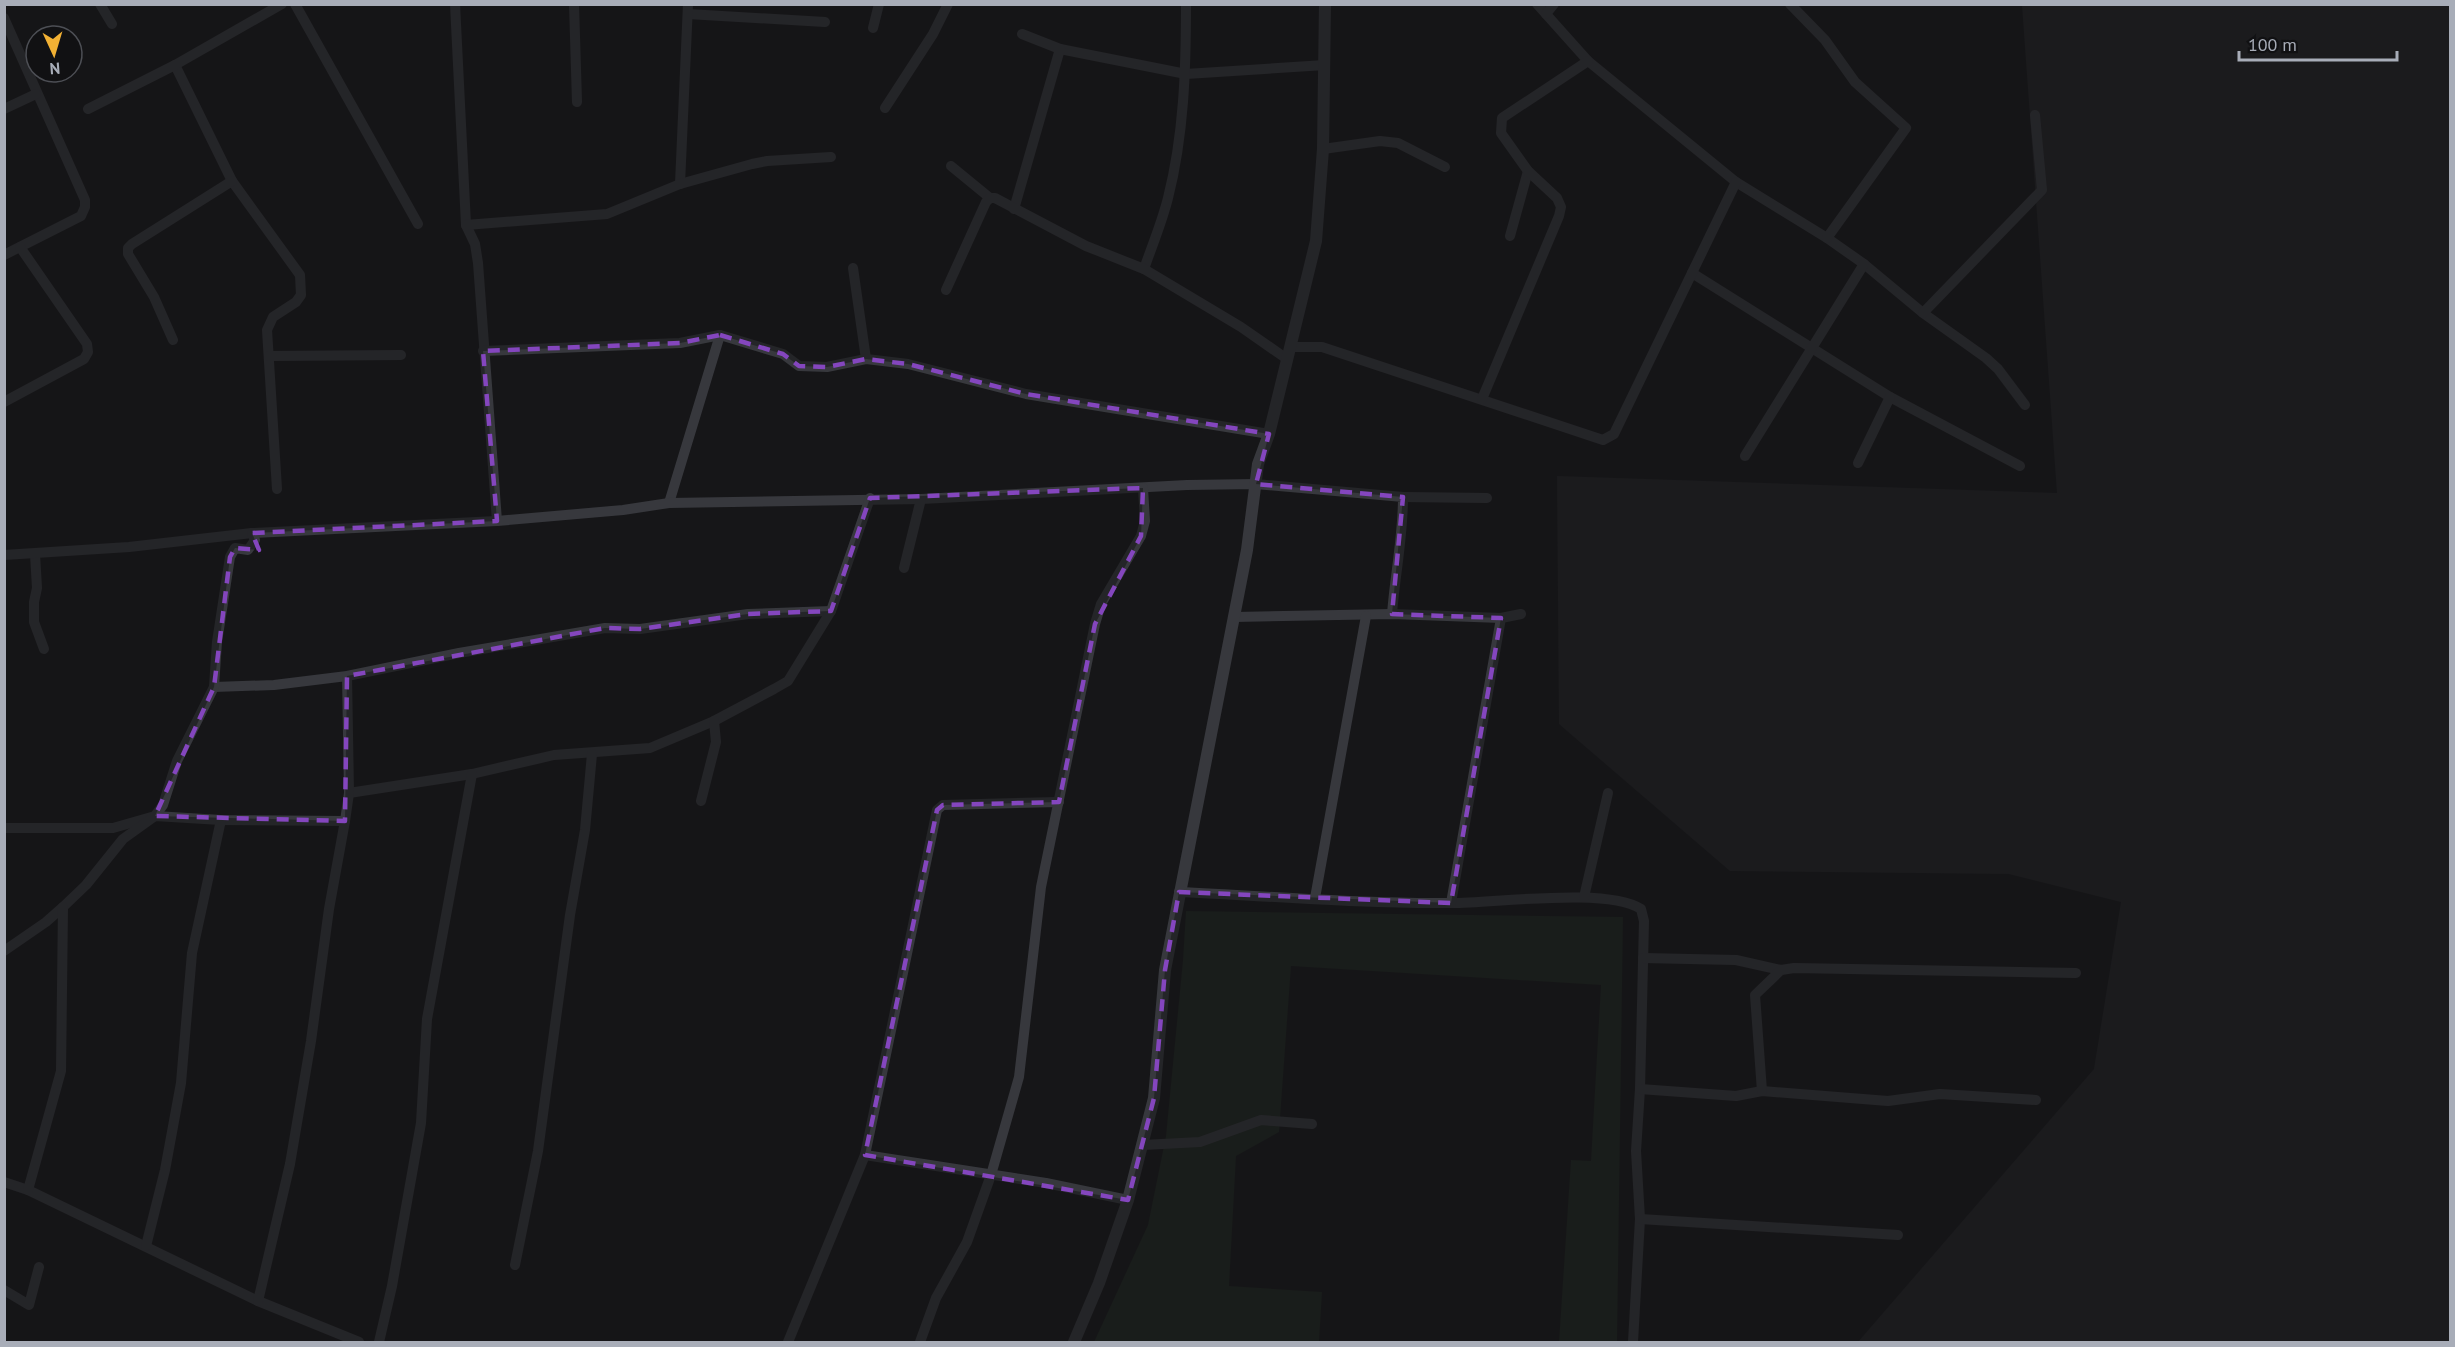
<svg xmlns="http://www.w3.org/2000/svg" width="2455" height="1347" viewBox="0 0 2455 1347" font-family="'PT Sans',sans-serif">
<rect width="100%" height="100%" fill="#161618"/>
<!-- built -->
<path fill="#222225" d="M2022,5h428v1337h-592l236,-273 27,-167 -112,-28 -279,-3 -171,-147 -2,-248 500,17z"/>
<!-- green -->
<path fill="#1e261f" d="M1186,911l437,6 -6,425h-58l12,-182 20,1 10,-176 -310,-19 -12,166 -43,24 -7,130 93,6 -3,50h-225l54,-117 18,-89 17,-176z"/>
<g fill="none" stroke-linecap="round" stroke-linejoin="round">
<!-- minor -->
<g stroke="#37383d" stroke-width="10">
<path d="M100,4l12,20"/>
<path d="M295,4l123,220"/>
<path d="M455,4l11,221 9,19 3,19 19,258"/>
<path d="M574,4l3,98"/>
<path d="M1537,4l51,57 148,121 91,56 37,26 59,49 63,45 12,11 27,36"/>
<path d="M1790,4l35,36 30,42 51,46 -79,110"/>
<path d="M688,14l137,8"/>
<path d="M1546,14l8,-10"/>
<path d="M4,18l81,182v7l-4,9 -77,39"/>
<path d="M873,28l6,-24"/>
<path d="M1060,49l126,25 139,-9"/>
<path d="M175,65l57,116 68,94 1,20 -5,7 -23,15 -6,13 10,159"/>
<path d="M885,108l48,-74 15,-30"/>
<path d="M4,109l32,-15"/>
<path d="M88,109l87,-44 107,-61"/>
<path d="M1323,149l57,-8 18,2 47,24"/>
<path d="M951,166l39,32"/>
<path d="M680,184l8,-180"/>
<path d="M1014,209l46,-160 -38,-15"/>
<path d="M466,225l141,-11 73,-30 72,-20 15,-3 64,-4"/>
<path d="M1510,236l18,-65"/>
<path d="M853,268l13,91"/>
<path d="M1144,269c8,-23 18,-47 24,-71 16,-63 18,-129 18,-194"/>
<path d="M1692,273l198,124 130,69"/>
<path d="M946,290l40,-88 4,-4h5l91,48 58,23 97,58 46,32"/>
<path d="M1923,313l119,-123 -7,-75"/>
<path d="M173,340l-19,-43 -26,-43v-6l4,-4 100,-63"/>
<path d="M1290,347h32l281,93 11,-6 122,-252"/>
<path d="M483,351l197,-8 40,-8 63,19 16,12 28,1 39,-8 42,5 118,30 243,40"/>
<path d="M269,356l132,-1"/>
<path d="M1482,399l77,-183 2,-9 -4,-9 -29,-27 -27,-38 1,-15 86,-57"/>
<path d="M4,402l80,-43 4,-7 -1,-8 -67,-97"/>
<path d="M1745,456l119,-192"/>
<path d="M1858,463l32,-66"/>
<path d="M1403,497l84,1"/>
<path d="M669,503l51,-168"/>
<path d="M35,554l2,34 -3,14v20l10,27"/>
<path d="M4,555l125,-8 123,-14 245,-12 126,-11 46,-7 252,-4 266,-14 69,-1 147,13c0,40 -8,78 -11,117"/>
<path d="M904,568l17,-69"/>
<path d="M1234,617l158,-3 109,4 20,-4"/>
<path d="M214,687l60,-2 73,-9 112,-23 146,-25 35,1 108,-15 83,-3"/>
<path d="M349,793l123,-19 82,-19 96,-7 64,-27 60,-32 14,-8 43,-70 39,-113"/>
<path d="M701,801l15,-59 -2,-21"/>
<path d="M4,828h109l42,-12 66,4 124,1"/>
<path d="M1179,892c91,4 182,12 273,11 44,0 156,-16 189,6l3,12 -4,168 -4,62 4,68 -7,123"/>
<path d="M1584,897l24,-104"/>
<path d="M1315,898l51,-282"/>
<path d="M1451,903l50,-285"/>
<path d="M4,951l42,-29 17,-15 23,-22 37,-46 32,-23 8,-11 14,-44 37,-74 3,-45 13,-85 5,-9 13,2 7,-10 -3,-7"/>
<path d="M1643,958l93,2 45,10"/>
<path d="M1640,1089l96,7 26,-5 126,10 52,-7 96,6"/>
<path d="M1762,1091l-7,-96 26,-25 13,-2 282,5"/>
<path d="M1143,1145l57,-3 61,-22 51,4"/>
<path d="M865,1155l181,28 82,17"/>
<path d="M4,1182l24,8 230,111 101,41"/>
<path d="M28,1190l33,-119 2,-164"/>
<path d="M1640,1219l258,16"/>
<path d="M146,1246l19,-76 16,-87 11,-130 29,-133"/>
<path d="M515,1265l23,-114 32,-236 15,-85 7,-76"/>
<path d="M4,1290l25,15 10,-38"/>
<path d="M258,1301l32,-137 21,-123 18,-132 16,-88 4,-28 -2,-117"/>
<path d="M379,1342l13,-56 29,-163 6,-104 45,-245"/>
<path d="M788,1342l77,-187 72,-345 6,-5 116,-3"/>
<path d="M920,1342l16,-44 31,-56 24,-67 28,-98 22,-190 54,-263 6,-20 40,-68 4,-15 -2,-33"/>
</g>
<!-- tertiary -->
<path stroke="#37383d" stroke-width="12" d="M1074,1342l25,-59 29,-83 26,-102 11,-128 82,-420 11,-86 11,-30 47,-193 7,-92 2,-145"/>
</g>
<!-- marked area -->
<path d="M0 0H2455V1347H0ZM720,335l63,19 16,12 28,1 39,-8 42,5 118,30 243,40 -13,50 147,13 -11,117 109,4 -50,285 -272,-11 -14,78 -11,128 -26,102 -263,-45 72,-345 6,-5 116,-3 36,-178 46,-88 2,-48 -273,10 -39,113 -83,3 -108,15 -35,-1 -258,48 -2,145 -190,-5 59,-129 16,-130 5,-9 24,2 -7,-17 245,-12 -14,-170 197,-8z" fill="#161618" fill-opacity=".55" fill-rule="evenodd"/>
<path fill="none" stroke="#8446be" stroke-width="4.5" stroke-dasharray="12 8" stroke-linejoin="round" d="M720,335l63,19 16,12 28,1 39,-8 42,5 118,30 243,40 -13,50 147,13 -11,117 109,4 -50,285 -272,-11 -14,78 -11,128 -26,102 -263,-45 72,-345 6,-5 116,-3 36,-178 46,-88 2,-48 -273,10 -39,113 -83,3 -108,15 -35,-1 -258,48 -2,145 -190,-5 59,-129 16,-130 5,-9 24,2 -7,-17 245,-12 -14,-170 197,-8z"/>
<!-- border -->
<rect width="2455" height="1347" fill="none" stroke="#a8adb8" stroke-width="12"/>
<!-- north arrow -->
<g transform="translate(54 54) rotate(176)"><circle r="28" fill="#111113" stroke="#4d4f55" stroke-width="1.5"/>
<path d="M0-4.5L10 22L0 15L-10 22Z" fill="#f2b134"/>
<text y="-9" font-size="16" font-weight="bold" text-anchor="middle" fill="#a8adb8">N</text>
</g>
<!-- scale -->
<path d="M2239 51v9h158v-9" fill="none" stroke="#a8adb8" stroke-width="3"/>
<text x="2248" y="51" font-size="18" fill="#a8adb8" stroke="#111113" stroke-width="4.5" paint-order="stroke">100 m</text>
</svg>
